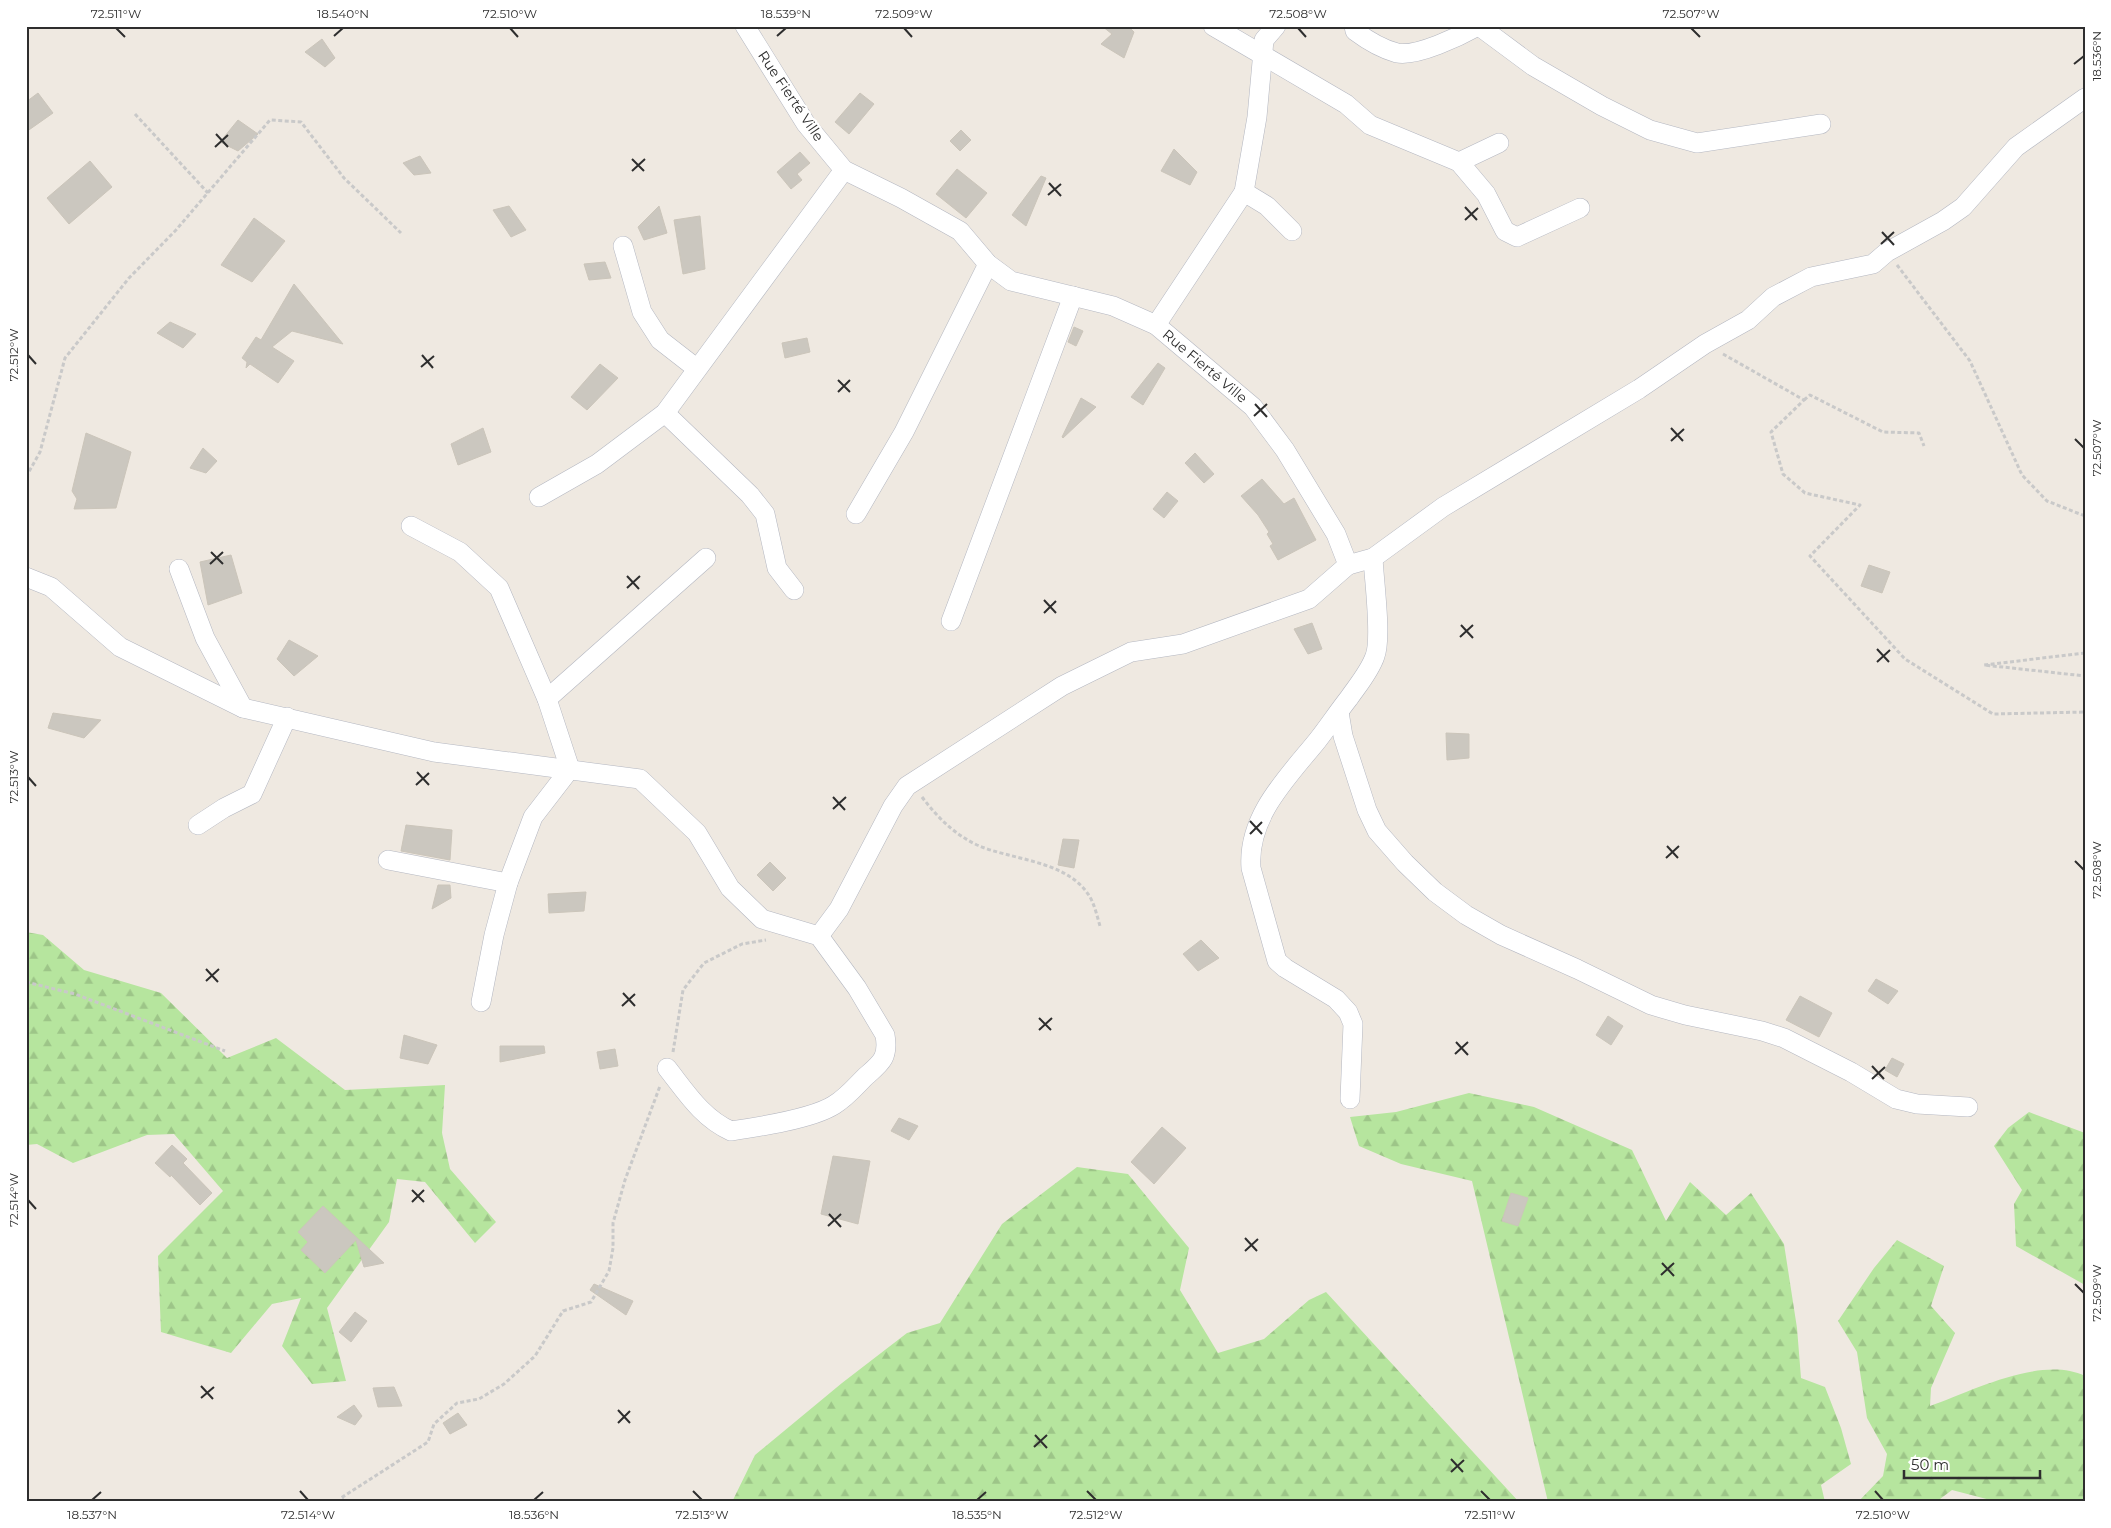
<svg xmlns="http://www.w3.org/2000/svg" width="2111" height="1528" viewBox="0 0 2111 1528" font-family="Montserrat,sans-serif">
<defs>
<pattern id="forest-firs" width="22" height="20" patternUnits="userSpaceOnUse" patternTransform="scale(1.25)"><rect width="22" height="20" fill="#b6e59e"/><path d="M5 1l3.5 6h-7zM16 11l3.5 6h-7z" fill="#9dc588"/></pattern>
</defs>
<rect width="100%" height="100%" fill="#efe9e1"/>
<!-- forest -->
<g fill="url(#forest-firs)">
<path d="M26,932l17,3 41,35 77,23 66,65 49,-20 69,52 100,-5 -3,48 8,36 46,53 -21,21 -50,-61 -28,-3 -8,43 -62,86 19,73 -34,3 -30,-38 19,-48 -29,6 -41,49 -70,-21 -3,-76 65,-65 -49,-57 -27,1 -74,28 -36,-19 -11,1z"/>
<path d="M1469,1093l65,14 98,43 34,71 24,-39 36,33 25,-22 33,51 13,84 4,50 24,9 16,41 10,36 -30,21 4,17h-277l-76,-321 -71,-17 -42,-18 -9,-29 46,-5z"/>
<path d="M2029,1112l56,21v152l-69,-39 -2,-42 8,-14 -28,-44 14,-18z"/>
<path d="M1077,1167l51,7 61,74 -9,42 38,63 46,-14 45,-39 17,-8 193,210h-787l23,-47 87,-72 65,-50 33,-10 62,-99z"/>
<path d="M1897,1240l47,26 -13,40 24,27 -24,55 -1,18c42,-15 111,-51 155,-30v126h-87l-46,-12 -16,12h-78l25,-26 4,-22 -20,-36 -10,-66 -19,-31 36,-53z"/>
</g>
<!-- building -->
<g fill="#cbc7bf" stroke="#cbc5ba">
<path d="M1102,26h26l6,6 -10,26 -23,-14 11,-10z"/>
<path d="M322,39l13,19 -10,9 -20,-15z"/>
<path d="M38,93l15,20 -27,19v-30z"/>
<path d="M860,93l14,11 -25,30 -14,-12z"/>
<path d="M238,120l20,14 -20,17 -18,-9z"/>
<path d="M961,130l10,10 -11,11 -10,-10z"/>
<path d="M1174,149l23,23 -7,13 -29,-14z"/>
<path d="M800,152l10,11 -13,11 5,6 -11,9 -14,-17z"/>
<path d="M420,156l11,17 -17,2 -11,-12z"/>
<path d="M90,161l22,26 -43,37 -22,-26z"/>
<path d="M957,169l30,24 -21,25 -30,-24z"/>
<path d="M1041,176l5,2 -20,48 -14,-11z"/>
<path d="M509,206l17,24 -15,7 -18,-27z"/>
<path d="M659,206l8,27 -23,7 -6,-13z"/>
<path d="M700,216l5,53 -22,5 -9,-54z"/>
<path d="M254,218l31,23 -33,41 -31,-17z"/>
<path d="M605,262l6,16 -22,2 -5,-16z"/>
<path d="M294,284l49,60 -51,-13 -20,16 22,14 -16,22 -28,-19 -4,4 1,-6 -5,-4 14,-21 5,3z"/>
<path d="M170,322l26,12 -13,14 -26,-15z"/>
<path d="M1074,327l9,4 -7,15 -8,-4z"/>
<path d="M807,338l3,14 -25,6 -3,-15z"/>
<path d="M1158,363l7,5 -22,37 -12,-8z"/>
<path d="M600,364l18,14 -31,32 -16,-13z"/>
<path d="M1081,398l15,9 -33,31 -1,-1z"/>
<path d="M483,428l8,24 -33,13 -7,-21z"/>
<path d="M86,433l45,19 -15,56 -42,1 3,-10 -5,-8z"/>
<path d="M203,448l14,13 -11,12 -16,-5z"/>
<path d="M1195,453l19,21 -10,9 -19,-20z"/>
<path d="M1262,479l22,25 10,-6 22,42 -38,20 -8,-14 3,-2 -6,-10 2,-2 -11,-17 -17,-19z"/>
<path d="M1167,492l11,9 -14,17 -11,-9z"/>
<path d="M231,555l11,38 -34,12 -8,-43z"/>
<path d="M1869,565l21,7 -8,21 -21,-7z"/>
<path d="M1312,623l10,26 -14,5 -14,-25z"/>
<path d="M289,640l29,16 -24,20 -17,-17z"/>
<path d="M53,713l48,7 -17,18 -36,-10z"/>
<path d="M1446,733l23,1v24l-22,2z"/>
<path d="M406,825l46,5 -2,30 -49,-9z"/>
<path d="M1063,839l16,1 -5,28 -16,-3z"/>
<path d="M770,862l16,16 -13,13 -16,-16z"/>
<path d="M438,885h12l1,13 -19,11z"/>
<path d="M586,892l-2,19 -35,2 -1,-19z"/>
<path d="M1201,940l18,18 -21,13 -15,-17z"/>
<path d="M1876,979l22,12 -10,13 -20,-13z"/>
<path d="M1800,996l32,17 -13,24 -33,-17z"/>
<path d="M1608,1016l15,10 -12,19 -15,-10z"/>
<path d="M404,1035l33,10 -9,19 -28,-6z"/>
<path d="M500,1046h44l1,7 -45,9z"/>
<path d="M615,1049l3,17 -18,3 -3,-17z"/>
<path d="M1892,1058l12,6 -7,13 -12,-7z"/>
<path d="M899,1118l19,8 -9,14 -18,-9z"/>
<path d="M1162,1127l24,21 -32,36 -23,-22z"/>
<path d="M172,1145l15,14 -4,4 29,30 -12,12 -29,-30 -1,2 -15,-14z"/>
<path d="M833,1156l37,5 -12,63 -37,-10z"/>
<path d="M1511,1193l17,5 -10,28 -16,-5z"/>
<path d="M323,1206l32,30 29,27 -20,4 -8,-27 -31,33 -24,-23 7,-8 -10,-10z"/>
<path d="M594,1284l39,17 -7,14 -36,-25z"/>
<path d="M355,1312l12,9 -16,21 -12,-10z"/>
<path d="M394,1387l8,19 -24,1 -5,-19z"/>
<path d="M354,1405l8,11 -7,9 -18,-8z"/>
<path d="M458,1413l9,12 -17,9 -7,-11z"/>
</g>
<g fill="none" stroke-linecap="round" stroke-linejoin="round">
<!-- minor casing -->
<g stroke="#b4b7c1" stroke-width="20">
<g id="minor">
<path d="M745,26l61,98 38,46 57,28 59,33 28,33 23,17 102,25 43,19 97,82 32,43 51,84 12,31 -39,34 -126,45 -52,8 -69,34 -155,100 -14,20 -54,103 -20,27"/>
<path d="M1213,26l133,78 24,21 89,37 40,-19"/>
<path d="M1354,26l1,5c12,9 27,18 42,22 20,4 63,-17 81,-27"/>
<path d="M1479,26l54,40 69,40 48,24 47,13 124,-19"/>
<path d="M1459,162l27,32 19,37 12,6 63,-29"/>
<path d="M1244,192l23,14 25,25"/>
<path d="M623,246l19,66 18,28 36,28"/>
<path d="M1156,325l88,-133 13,-75 7,-77 12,-14"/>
<path d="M665,413l85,82 15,19 12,54 17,22"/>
<path d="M539,497l58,-33 68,-51 179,-243"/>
<path d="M856,514l48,-82 84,-168"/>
<path d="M1348,565l25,-7 70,-51 196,-118 66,-45 43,-24 25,-23 38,-20 62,-13 14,-12 56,-31 20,-14 53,-60 69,-49"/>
<path d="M179,569l26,69 38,70"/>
<path d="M26,577l25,10 69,60 123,61 191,44 206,27 57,54 33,55 32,31 57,17 38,52 28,47c4,23 -4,28 -20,42 -9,9 -19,21 -31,28 -22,14 -76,22 -103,26 -29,-13 -45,-39 -64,-63"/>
<path d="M951,621l122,-325"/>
<path d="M547,699l159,-141"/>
<path d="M1339,712l4,24 24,74 10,21 28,32 30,29 31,23 35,20 76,34 74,36 34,10 77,16 22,7 67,34 45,27 21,5 51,3"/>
<path d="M198,825l26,-17 28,-14 35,-77"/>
<path d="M388,860l120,23 25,-66 37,-48 -23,-70 -48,-111 -39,-36 -49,-26"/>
<path d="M481,1002l13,-67 14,-52"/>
<path d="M1350,1099l3,-75 -5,-12 -12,-13 -51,-31 -8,-7 -26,-93c-4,-51 36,-90 66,-127 11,-14 21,-29 32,-43 9,-13 21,-27 26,-42 7,-18 -1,-76 -2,-98"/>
</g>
</g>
<!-- path -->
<g stroke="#c9c9c9" stroke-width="3" stroke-dasharray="4 2.5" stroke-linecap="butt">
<path d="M135,114l73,79"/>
<path d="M1897,265l73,96 52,114 25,26 38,15"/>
<path d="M1723,354l81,46 -33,32 12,42 22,19 55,12 -50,51 95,103 88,55 92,-2"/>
<path d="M1804,400l6,-5 73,37 36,1 5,13"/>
<path d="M26,477l14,-25 25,-94 64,-80 47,-48 94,-110 31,2 43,56 57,55"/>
<path d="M2085,653l-101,12 101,11"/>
<path d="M922,797c15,20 32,37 55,48 34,15 88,15 111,49 6,8 9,22 12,32"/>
<path d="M26,982l49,12 150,57"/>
<path d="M673,1052l10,-62 21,-27 38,-19 24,-4"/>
<path d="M345,1502l-4,-4 87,-56 6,-18 23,-21 22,-4 25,-15 31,-28 28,-45 28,-9 18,-31 4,-23v-25l12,-43 35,-94"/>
</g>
<!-- minor -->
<use href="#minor" stroke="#fff" stroke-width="19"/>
</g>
<!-- ticks -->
<path fill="none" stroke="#2e2e2e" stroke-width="2" d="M116,28l9,9M510,28l8,9M904,28l8,9M1298,28l8,9M1691,28l9,9M334,36l9,-8M777,36l9,-8M2074,64l10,-8M216,134l12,13M215,147l13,-12M632,159l12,12M632,171l13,-12M1049,183l12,13M1048,195l13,-11M1465,207l12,13M1465,220l13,-12M1882,232l12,13M1881,244l13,-12M28,355l8,9M422,355l11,13M421,367l13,-11M838,380l12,12M838,392l12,-12M1255,404l12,13M1254,416l13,-12M1671,428l12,13M2075,439l9,9M1671,441l13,-12M211,552l12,12M210,564l13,-12M627,576l12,13M627,588l13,-12M1044,600l12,13M1044,613l12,-12M1461,625l12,13M1460,637l13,-12M1877,649l12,13M1877,662l13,-12M417,772l12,13M28,777l8,9M416,785l13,-12M833,797l12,13M833,809l13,-12M1250,821l12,13M1250,834l12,-12M1667,846l11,12M1666,858l13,-12M2075,861l9,9M206,969l12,13M206,981l13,-12M623,993l12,13M622,1006l13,-12M1039,1018l12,12M1039,1030l13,-12M1456,1042l12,13M1455,1054l13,-12M1872,1066l12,13M1872,1079l13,-12M412,1190l12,12M28,1200l8,9M412,1202l12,-12M829,1214l12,13M828,1226l13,-12M1245,1238l12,13M1245,1251l13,-12M1662,1263l12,13M1661,1275l13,-12M2075,1284l9,9M201,1386l12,13M201,1398l13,-11M618,1410l12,13M618,1423l12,-12M1035,1435l12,13M1034,1447l13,-12M1451,1459l12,13M1451,1472l13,-12M300,1491l8,9M693,1491l9,9M1087,1491l9,9M1481,1491l9,9M1875,1491l8,9M92,1500l9,-8M534,1500l9,-8M977,1500l9,-8"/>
<g text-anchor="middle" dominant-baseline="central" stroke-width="4.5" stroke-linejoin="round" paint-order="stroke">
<!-- street labels -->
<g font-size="14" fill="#2e2e2e" stroke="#fff">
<text transform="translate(791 96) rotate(56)">Rue Fierté Ville</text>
<text transform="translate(1205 366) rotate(40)">Rue Fierté Ville</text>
</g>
</g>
<!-- border -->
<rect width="2111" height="1528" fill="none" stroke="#ffffff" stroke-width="55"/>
<!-- scale -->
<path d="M1904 1470v8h136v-8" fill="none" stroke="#2e2e2e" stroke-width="2.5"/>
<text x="1911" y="1470" font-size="15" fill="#2e2e2e" stroke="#ffffff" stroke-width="4" paint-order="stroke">50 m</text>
<rect x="28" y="28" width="2056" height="1472" fill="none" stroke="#2e2e2e" stroke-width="2"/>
<g font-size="12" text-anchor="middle" fill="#2e2e2e">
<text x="116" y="18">72.511°W</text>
<text x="343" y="18">18.540°N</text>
<text x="510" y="18">72.510°W</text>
<text x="786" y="18">18.539°N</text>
<text x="904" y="18">72.509°W</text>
<text x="1298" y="18">72.508°W</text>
<text x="1691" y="18">72.507°W</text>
<text transform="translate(2097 56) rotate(-90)" y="4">18.536°N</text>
<text transform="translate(14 355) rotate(-90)" y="4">72.512°W</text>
<text transform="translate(2097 448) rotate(-90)" y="4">72.507°W</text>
<text transform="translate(14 777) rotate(-90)" y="4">72.513°W</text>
<text transform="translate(2097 870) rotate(-90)" y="4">72.508°W</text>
<text transform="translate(14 1200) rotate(-90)" y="4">72.514°W</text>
<text transform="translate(2097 1293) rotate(-90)" y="4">72.509°W</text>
<text x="92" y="1519">18.537°N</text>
<text x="308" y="1519">72.514°W</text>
<text x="534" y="1519">18.536°N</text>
<text x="702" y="1519">72.513°W</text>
<text x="977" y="1519">18.535°N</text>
<text x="1096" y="1519">72.512°W</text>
<text x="1490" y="1519">72.511°W</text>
<text x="1883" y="1519">72.510°W</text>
</g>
</svg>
